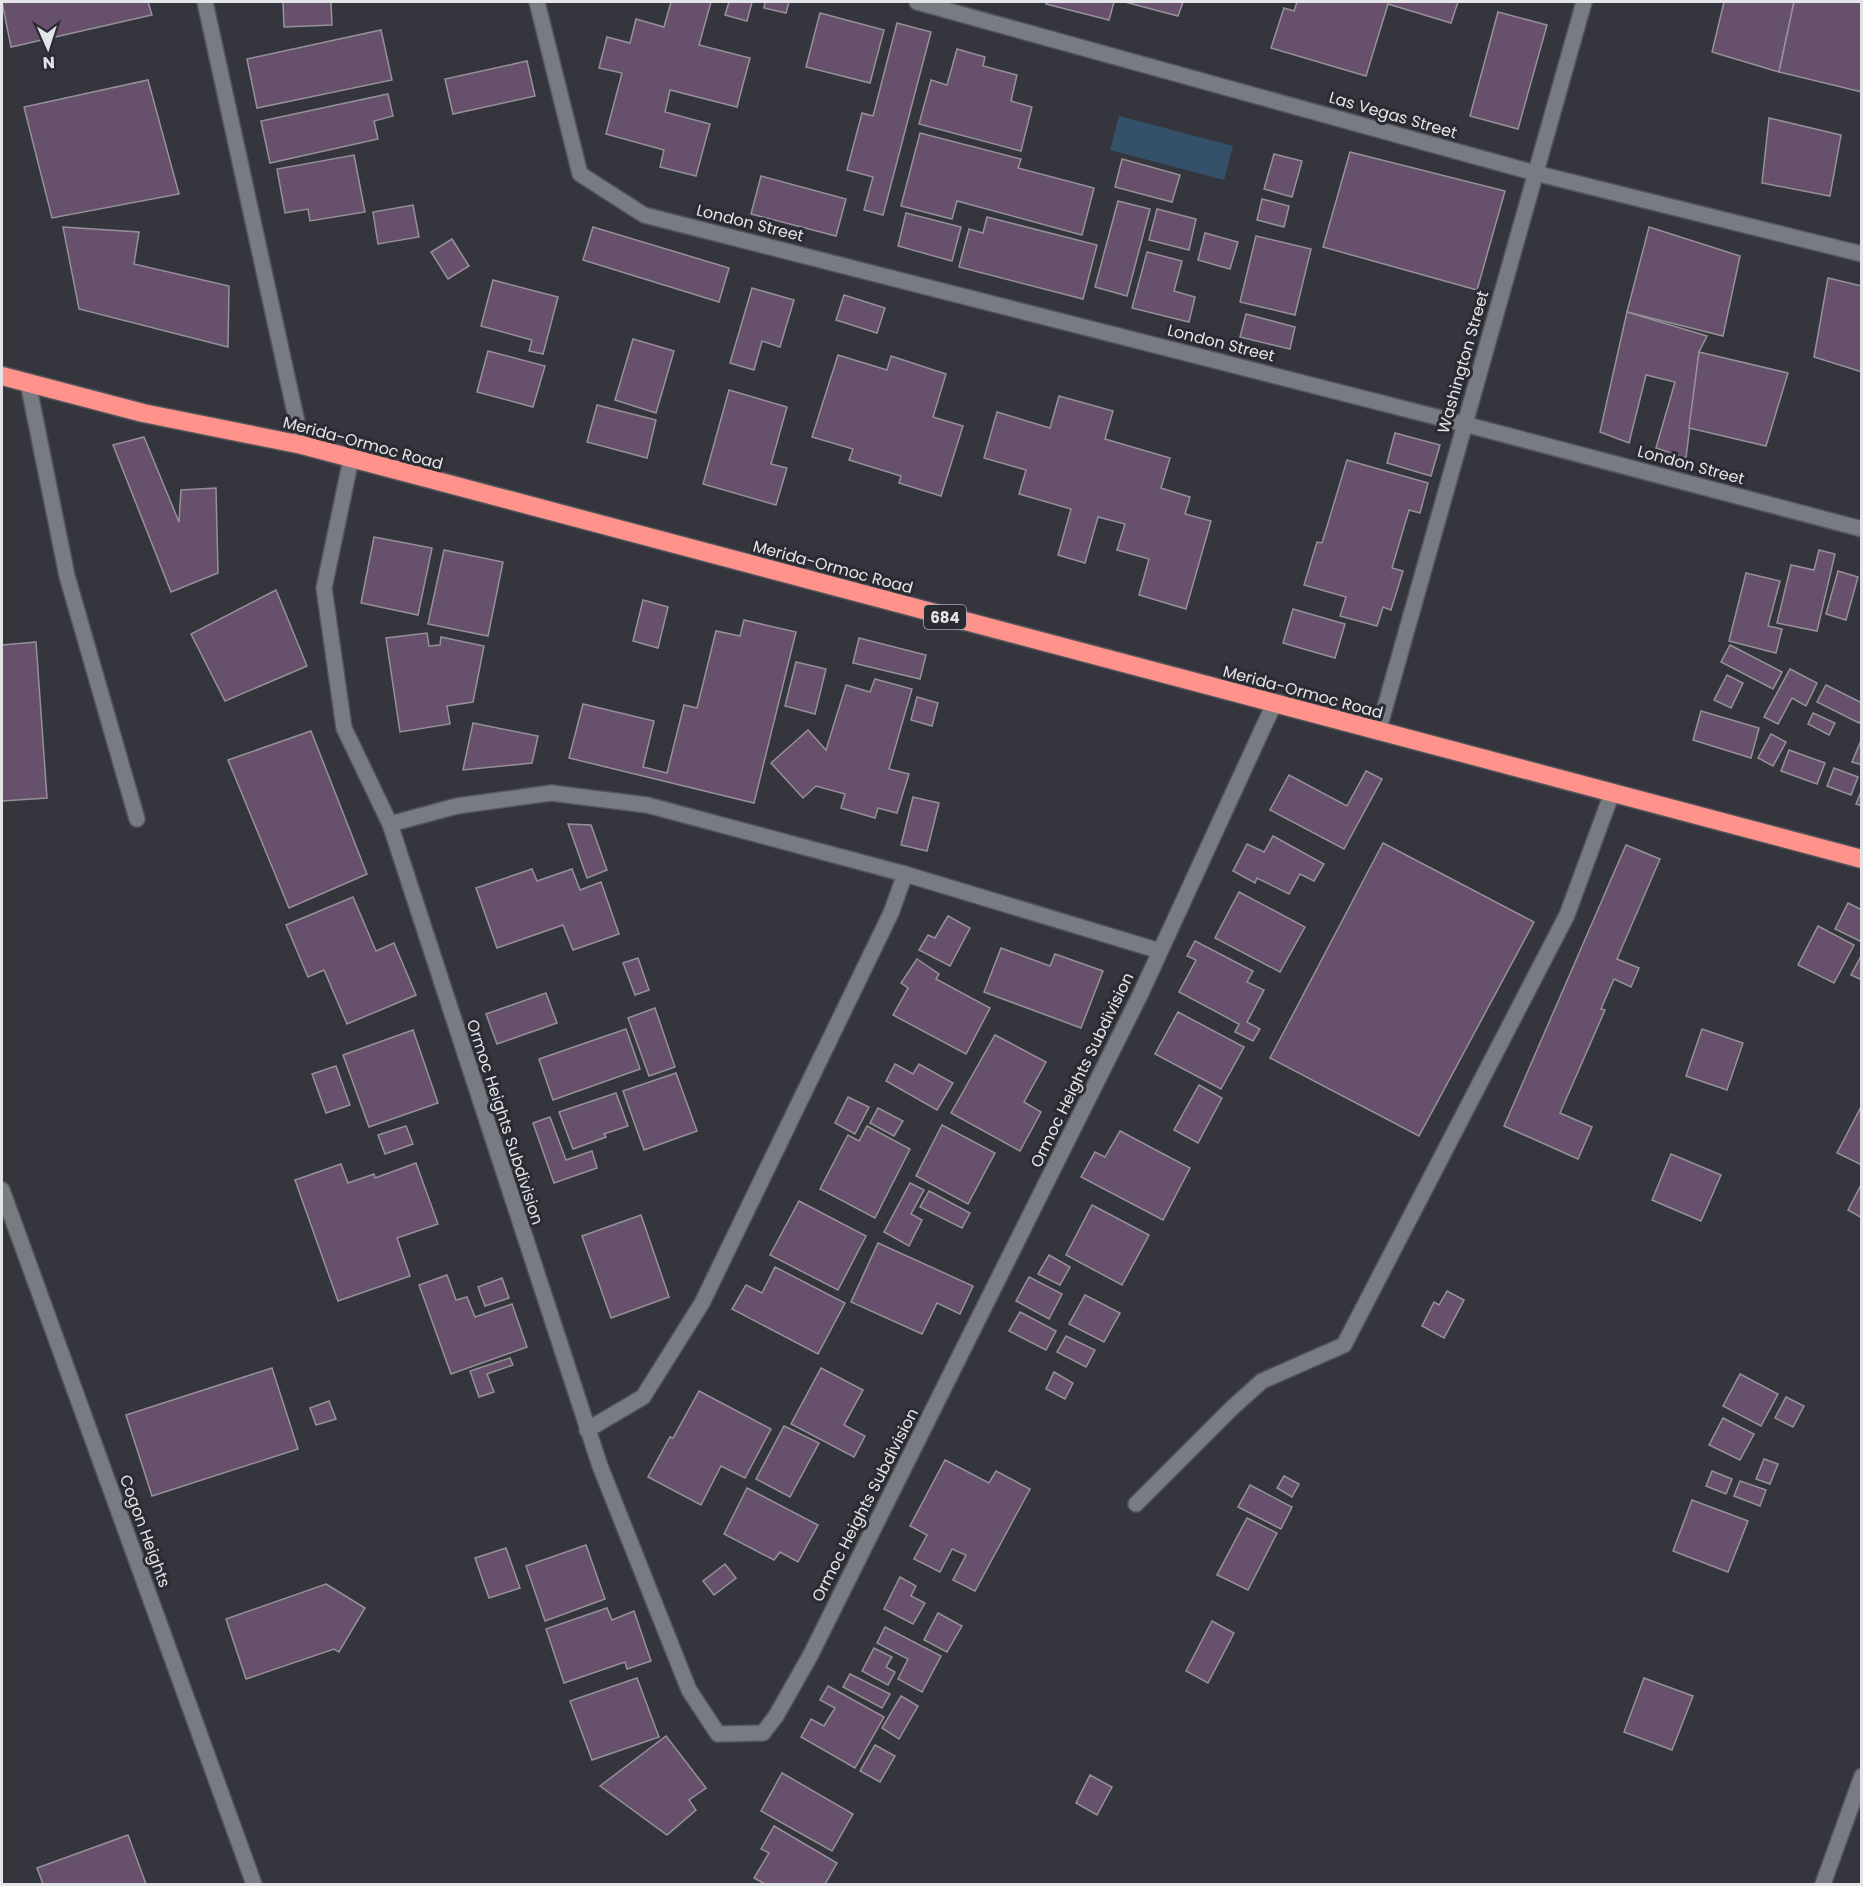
<svg xmlns="http://www.w3.org/2000/svg" width="1863" height="1886" viewBox="0 0 1863 1886" font-family="Poppins,sans-serif">
<rect width="100%" height="100%" fill="#35363d"/>
<!-- water -->
<path fill="#35516a" d="M1119,116l114,30 -9,34 -114,-30z"/>
<!-- building -->
<g fill="#67506c" stroke="#969198" stroke-width="1.5">
<path d="M2,2h146l4,13 -141,32z"/>
<path d="M283,2h48l1,23 -48,2z"/>
<path d="M671,2h40l-12,43 51,13 -13,49 -67,-17 -5,22 45,12 -14,52 -36,-9 4,-17 -58,-16 16,-61 -23,-5 8,-31 23,6 6,-24 28,8z"/>
<path d="M729,2h23l-5,19 -22,-6z"/>
<path d="M765,2h24l-3,11 -22,-5z"/>
<path d="M1047,2h67l-5,18 -63,-16z"/>
<path d="M1125,2h58l-5,14z"/>
<path d="M1297,2h161l-7,21 -63,-19 -22,72 -95,-28 13,-40 10,3z"/>
<path d="M1724,2h70l-15,70 -67,-20z"/>
<path d="M1794,2h68v90l-83,-20z"/>
<path d="M1498,12l49,13 -29,104 -48,-13z"/>
<path d="M820,13l64,17 -14,53 -64,-16z"/>
<path d="M897,23l34,9 -48,183 -19,-5 9,-33 -26,-7 15,-57 11,3z"/>
<path d="M381,30l11,50 -135,28 -10,-49z"/>
<path d="M957,49l28,8 -2,9 34,9 -6,26 21,6 -11,44 -102,-27 12,-44 16,5z"/>
<path d="M527,61l8,35 -82,18 -8,-35z"/>
<path d="M148,80l31,114 -127,24 -28,-111z"/>
<path d="M388,94l5,22 -19,5 4,18 -108,24 -9,-42z"/>
<path d="M1769,118l72,17 -11,61 -68,-13z"/>
<path d="M920,133l101,26 -3,9 76,20 -12,47 -125,-34 -5,18 -51,-13z"/>
<path d="M1350,152l155,39 -28,99 -154,-43z"/>
<path d="M1274,154l28,7 -10,36 -28,-8z"/>
<path d="M354,155l11,57 -55,9 -2,-12 -23,4 -8,-44z"/>
<path d="M1122,159l58,16 -8,27 -57,-15z"/>
<path d="M761,176l85,23 -10,37 -85,-22z"/>
<path d="M1262,199l27,7 -5,21 -27,-7z"/>
<path d="M1118,201l32,8 -23,87 -32,-9z"/>
<path d="M413,205l6,32 -41,7 -5,-32z"/>
<path d="M1157,209l39,10 -7,31 -40,-10z"/>
<path d="M906,213l55,14 -9,34 -54,-15z"/>
<path d="M987,217l110,28 -14,54 -124,-32 10,-38 14,4z"/>
<path d="M63,227l76,5 -5,32 95,22 -1,61 -149,-38z"/>
<path d="M593,227l136,41 -10,34 -136,-42z"/>
<path d="M1649,227l91,29 -17,80 -96,-24z"/>
<path d="M1205,233l33,9 -8,27 -32,-9z"/>
<path d="M1256,236l55,13 -16,66 -55,-13z"/>
<path d="M452,239l17,27 -21,13 -17,-27z"/>
<path d="M1147,252l35,9 -8,30 21,6 -6,25 -57,-14z"/>
<path d="M1828,278l34,8v86l-48,-15z"/>
<path d="M493,280l65,17 -15,57 -14,-3 3,-11 -51,-14z"/>
<path d="M752,288l42,12 -14,47 -18,-6 -8,29 -24,-7z"/>
<path d="M844,295l41,13 -8,25 -41,-13z"/>
<path d="M1627,312l80,24 -8,16 -13,106 -30,-10 19,-66 -29,-7 -17,68 -29,-11z"/>
<path d="M1246,314l49,13 -5,22 -50,-12z"/>
<path d="M633,339l41,12 -18,62 -41,-13z"/>
<path d="M488,351l57,15 -12,41 -56,-15z"/>
<path d="M1699,352l89,21 -22,73 -77,-18z"/>
<path d="M838,355l49,15 4,-14 55,18 -13,43 30,9 -22,70 -42,-13 2,-7 -52,-16 4,-11 -41,-12z"/>
<path d="M729,390l58,17 -16,57 16,4 -11,37 -73,-21z"/>
<path d="M1059,396l54,15 -8,28 65,19 -9,30 29,9 -5,17 26,7 -25,88 -47,-14 10,-36 -32,-9 8,-26 -27,-7 -13,46 -27,-8 13,-46 -52,-15 7,-24 -42,-12 13,-46 53,16z"/>
<path d="M597,405l59,15 -9,38 -60,-16z"/>
<path d="M1395,433l45,12 -9,31 -44,-13z"/>
<path d="M144,437l35,85 2,-32 35,-2 2,85 -47,19 -58,-147z"/>
<path d="M1347,460l81,23 -8,30 -11,-3 -17,58 11,3 -12,39 -8,-3 -6,19 -37,-10 6,-19 -42,-12 13,-43 5,1z"/>
<path d="M374,537l58,11 -14,67 -57,-12z"/>
<path d="M444,550l59,12 -15,74 -60,-12z"/>
<path d="M1819,550l16,4 -18,77 -40,-8 14,-58 23,5z"/>
<path d="M1838,571l20,6 -12,43 -20,-6z"/>
<path d="M1746,573l34,8 -12,45 14,3 -6,24 -47,-12z"/>
<path d="M276,590l31,76 -82,35 -34,-67z"/>
<path d="M643,600l25,7 -10,41 -25,-7z"/>
<path d="M1293,609l52,15 -10,34 -52,-15z"/>
<path d="M744,620l52,12 -42,171 -185,-45 14,-54 71,17 -11,46 24,6 17,-68 13,3 19,-77 24,5z"/>
<path d="M427,633l2,13 11,-1 1,-8 43,9 -11,56 -26,4 3,18 -50,8 -14,-94z"/>
<path d="M859,638l67,17 -6,24 -67,-16z"/>
<path d="M36,642l11,156 -45,3v-156z"/>
<path d="M1730,645l52,27 -9,17 -52,-27z"/>
<path d="M796,662l30,7 -11,45 -30,-8z"/>
<path d="M1790,669l27,14 -11,23 -14,-8 -14,26 -14,-7z"/>
<path d="M1727,675l16,8 -12,25 -17,-8z"/>
<path d="M875,679l37,10 -23,80 20,5 -12,39 -19,-5 -3,10 -34,-10 4,-14 -29,-8 -13,12 -32,-35 37,-33 18,20 20,-65 24,7z"/>
<path d="M1826,685l36,18v16l-3,4 -42,-21z"/>
<path d="M917,697l21,6 -6,23 -21,-6z"/>
<path d="M1701,711l58,17 -8,30 -58,-18z"/>
<path d="M1813,713l22,10 -6,12 -21,-11z"/>
<path d="M473,723l65,13 -6,27 -69,7z"/>
<path d="M311,731l56,143 -78,34 -61,-148z"/>
<path d="M1771,734l15,8 -13,24 -15,-8z"/>
<path d="M1862,738v27l-10,-3z"/>
<path d="M1789,750l36,13 -8,21 -36,-13z"/>
<path d="M1834,768l24,9 -7,18 -24,-9z"/>
<path d="M1366,771l16,8 -38,70 -74,-39 19,-35 58,31z"/>
<path d="M1862,789v17l-6,-2z"/>
<path d="M913,797l26,6 -12,48 -26,-6z"/>
<path d="M568,824l23,1 16,45 -20,8z"/>
<path d="M1273,836l51,28 -10,17 -14,-7 -11,20 -32,-16 -2,5 -22,-12 14,-27 17,8z"/>
<path d="M1383,843l151,79 -115,214 -149,-78z"/>
<path d="M1626,845l34,14 -43,100 22,9 -8,19 -17,-8 -13,30 4,1 -45,103 32,14 -14,32 -74,-33z"/>
<path d="M532,869l5,12 35,-12 8,21 21,-8 18,52 -46,16 -10,-25 -66,23 -21,-60z"/>
<path d="M1239,892l66,35 -25,45 -65,-34z"/>
<path d="M353,897l23,54 18,-8 22,52 -69,29 -23,-54 -16,7 -22,-52z"/>
<path d="M1848,903l14,7v28l-2,3 -25,-12z"/>
<path d="M948,916l22,12 -20,38 -31,-16 9,-15 7,3z"/>
<path d="M1818,926l36,19 -20,38 -36,-18z"/>
<path d="M1195,941l58,30 -6,11 17,8 -17,32 13,7 -7,12 -18,-9 4,-8 -60,-32 17,-32 -9,-4z"/>
<path d="M1001,948l49,18 5,-12 48,17 -22,57 -97,-36z"/>
<path d="M1862,954v26l-11,-5z"/>
<path d="M638,958l11,32 -14,5 -12,-32z"/>
<path d="M917,959l22,15 -3,5 54,29 -24,46 -73,-39 15,-27 -7,-5z"/>
<path d="M546,993l11,30 -60,21 -11,-30z"/>
<path d="M655,1008l20,59 -26,9 -21,-58z"/>
<path d="M1178,1012l66,35 -23,42 -66,-35z"/>
<path d="M626,1029l14,40 -87,31 -14,-41z"/>
<path d="M1702,1029l41,14 -16,47 -41,-14z"/>
<path d="M413,1030l25,73 -69,24 -26,-72z"/>
<path d="M995,1035l51,27 -22,40 17,10 -21,39 -69,-38z"/>
<path d="M895,1064l18,10 6,-10 34,19 -16,27 -51,-29z"/>
<path d="M336,1066l14,39 -24,8 -14,-39z"/>
<path d="M676,1073l21,58 -53,19 -21,-59z"/>
<path d="M1199,1085l23,13 -24,45 -24,-13z"/>
<path d="M616,1093l12,33 -24,8 2,3 -33,12 -14,-37z"/>
<path d="M848,1097l21,10 -14,27 -20,-11z"/>
<path d="M1862,1105v60l-25,-12z"/>
<path d="M878,1108l25,13 -9,15 -24,-13z"/>
<path d="M550,1117l16,43 26,-9 5,17 -43,15 -21,-60z"/>
<path d="M942,1125l53,28 -27,51 -52,-28z"/>
<path d="M406,1126l7,18 -28,10 -7,-19z"/>
<path d="M867,1126l43,23 -35,69 -55,-29 28,-54 11,6z"/>
<path d="M1120,1131l70,37 -27,52 -82,-43 14,-25 10,5z"/>
<path d="M1671,1154l50,21 -20,46 -49,-21z"/>
<path d="M416,1163l22,61 -41,14 13,38 -72,25 -43,-121 46,-16 7,19 26,-9 1,4z"/>
<path d="M910,1183l14,7 -13,24 11,6 -13,26 -25,-14z"/>
<path d="M1862,1183v35l-14,-8z"/>
<path d="M929,1191l41,22 -8,15 -42,-21z"/>
<path d="M799,1201l67,35 -28,54 -68,-35z"/>
<path d="M1092,1205l57,30 -27,50 -56,-30z"/>
<path d="M641,1215l28,82 -58,21 -29,-82z"/>
<path d="M878,1243l95,43 -13,28 -23,-11 -15,31 -71,-32z"/>
<path d="M1049,1255l21,12 -10,18 -22,-11z"/>
<path d="M775,1267l70,36 -27,51 -86,-45 14,-24 16,8z"/>
<path d="M447,1275l9,25 11,-3 8,20 37,-13 15,43 -76,27 -32,-89z"/>
<path d="M1029,1277l33,17 -13,25 -33,-18z"/>
<path d="M502,1278l7,20 -24,8 -7,-19z"/>
<path d="M1447,1291l17,9 -20,38 -22,-12 12,-24 5,3z"/>
<path d="M1085,1295l35,18 -16,29 -35,-18z"/>
<path d="M1020,1312l36,19 -10,19 -37,-19z"/>
<path d="M1066,1336l29,14 -9,17 -29,-15z"/>
<path d="M510,1358l3,7 -26,9 7,18 -15,5 -9,-26z"/>
<path d="M272,1368l26,81 -146,47 -26,-81z"/>
<path d="M821,1368l42,22 -19,35 21,11 -11,21 -63,-33z"/>
<path d="M1054,1372l19,11 -8,16 -19,-10z"/>
<path d="M1740,1374l38,20 -17,32 -38,-20z"/>
<path d="M699,1391l72,38 -26,49 -24,-12 -20,39 -53,-28 22,-40 3,1z"/>
<path d="M1786,1397l18,9 -11,21 -18,-9z"/>
<path d="M329,1401l7,18 -20,6 -6,-17z"/>
<path d="M1723,1418l31,16 -14,26 -31,-15z"/>
<path d="M784,1426l35,17 -29,54 -34,-18z"/>
<path d="M1764,1459l14,5 -8,20 -14,-5z"/>
<path d="M945,1460l44,23 7,-12 34,18 -55,102 -22,-11 13,-25 -14,-6 -12,23 -26,-13 13,-24 -17,-9z"/>
<path d="M1712,1471l20,8 -6,15 -20,-8z"/>
<path d="M1284,1476l15,8 -7,13 -15,-9z"/>
<path d="M1740,1481l26,9 -6,16 -26,-10z"/>
<path d="M1250,1485l42,22 -11,22 -43,-22z"/>
<path d="M747,1488l71,37 -20,37 -18,-10 -6,8 -50,-26z"/>
<path d="M1692,1500l56,21 -20,51 -55,-21z"/>
<path d="M1247,1518l30,15 -29,57 -31,-15z"/>
<path d="M586,1545l19,54 -60,22 -19,-55z"/>
<path d="M506,1548l14,40 -31,10 -14,-40z"/>
<path d="M725,1564l11,14 -22,17 -11,-14z"/>
<path d="M900,1577l16,9 -5,10 14,7 -12,21 -29,-15z"/>
<path d="M326,1584l39,24 -26,44 -5,-3 -88,30 -20,-60z"/>
<path d="M607,1608l5,12 22,-9 17,50 -24,8 -2,-7 -61,21 -18,-54z"/>
<path d="M938,1613l24,13 -15,26 -23,-12z"/>
<path d="M1212,1621l22,12 -26,50 -22,-12z"/>
<path d="M885,1627l56,29 -19,36 -24,-13 10,-20 -31,-16z"/>
<path d="M874,1648l18,9 -6,10 9,5 -7,13 -26,-14z"/>
<path d="M850,1674l40,20 -8,14 -39,-21z"/>
<path d="M637,1678l22,59 -67,23 -22,-59z"/>
<path d="M1644,1678l49,18 -21,54 -48,-18z"/>
<path d="M828,1686l56,31 -29,51 -54,-31 10,-18 13,7 11,-18 -15,-8z"/>
<path d="M901,1696l17,10 -19,33 -17,-11z"/>
<path d="M666,1736l40,52 -17,12 7,10 -29,25 -67,-49z"/>
<path d="M875,1745l20,11 -15,26 -20,-11z"/>
<path d="M782,1773l71,41 -21,37 -71,-40z"/>
<path d="M1090,1775l22,12 -15,28 -21,-12z"/>
<path d="M774,1826l63,37 -12,21h-60l-11,-6 15,-25 -8,-4z"/>
<path d="M128,1835l18,49h-103l-6,-16z"/>
</g>
<g fill="none" stroke-linecap="round" stroke-linejoin="round">
<!-- minor casing -->
<g stroke="#54555b" stroke-width="18">
<g id="minor">
<path d="M205,2l97,443"/>
<path d="M537,2l43,172 64,41 820,209 398,105"/>
<path d="M917,2l618,171 327,81"/>
<path d="M28,383l39,193 70,243"/>
<path d="M351,459l-27,129 20,140 46,96 210,642 89,224 29,44 45,-1 13,-17 34,-60 331,-663 133,-289"/>
<path d="M1378,732l206,-730"/>
<path d="M390,824l67,-18 94,-13 96,12 258,69 255,77"/>
<path d="M2,1190l252,694"/>
<path d="M587,1430l56,-33 59,-94 189,-390 14,-39"/>
<path d="M1136,1504l96,-96 30,-27 82,-36 223,-430 45,-122"/>
<path d="M1823,1884l39,-108"/>
</g>
</g>
<!-- highway casing -->
<g stroke="#54555b" stroke-width="21">
<path id="highway" d="M2,376l141,37 159,32 1560,414"/>
</g>
<!-- minor -->
<use href="#minor" stroke="#797b83" stroke-width="15"/>
<!-- highway -->
<use href="#highway" stroke="#ff938c" stroke-width="18"/>
</g>
<g text-anchor="middle" dominant-baseline="central" stroke-width="6" stroke-linejoin="round" paint-order="stroke">
<!-- shield labels -->
<rect fill="#2b2c33" stroke="#acaeb2" stroke-width="1.5" x="924" y="605" width="42" height="24" rx="4.5"/>
<g font-size="15" font-weight="bold" fill="#e4e5e9">
<text x="945" y="617">684</text>
</g>
<!-- street labels -->
<g font-size="16" fill="#e4e5e9" stroke="#2b2c33">
<text transform="translate(1393 115) rotate(16)">Las Vegas Street</text>
<text transform="translate(750 223) rotate(14)">London Street</text>
<text transform="translate(1221 343) rotate(14)">London Street</text>
<text transform="translate(1463 362) rotate(-74)">Washington Street</text>
<text transform="translate(363 443) rotate(15)">Merida-Ormoc Road</text>
<text transform="translate(1691 465) rotate(15)">London Street</text>
<text transform="translate(833 567) rotate(15)">Merida-Ormoc Road</text>
<text transform="translate(1303 692) rotate(15)">Merida-Ormoc Road</text>
<text transform="translate(1082 1070) rotate(-64)">Ormoc Heights Subdivision</text>
<text transform="translate(505 1122) rotate(72)">Ormoc Heights Subdivision</text>
<text transform="translate(865 1505) rotate(-63)">Ormoc Heights Subdivision</text>
<text transform="translate(145 1531) rotate(70)">Cogon Heights</text>
</g>
</g>
<!-- border -->
<rect width="1863" height="1886" fill="none" stroke="#e4e5e9" stroke-width="6"/>
<!-- north arrow -->
<g transform="translate(48 48) rotate(177)" stroke="#2b2c33" stroke-width="4.5" paint-order="stroke">
<path d="M0-4.5L10 22L0 15L-10 22Z" fill="#e4e5e9"/>
<text y="-9" font-size="16" font-weight="bold" text-anchor="middle" fill="#e4e5e9">N</text>
</g>
</svg>
